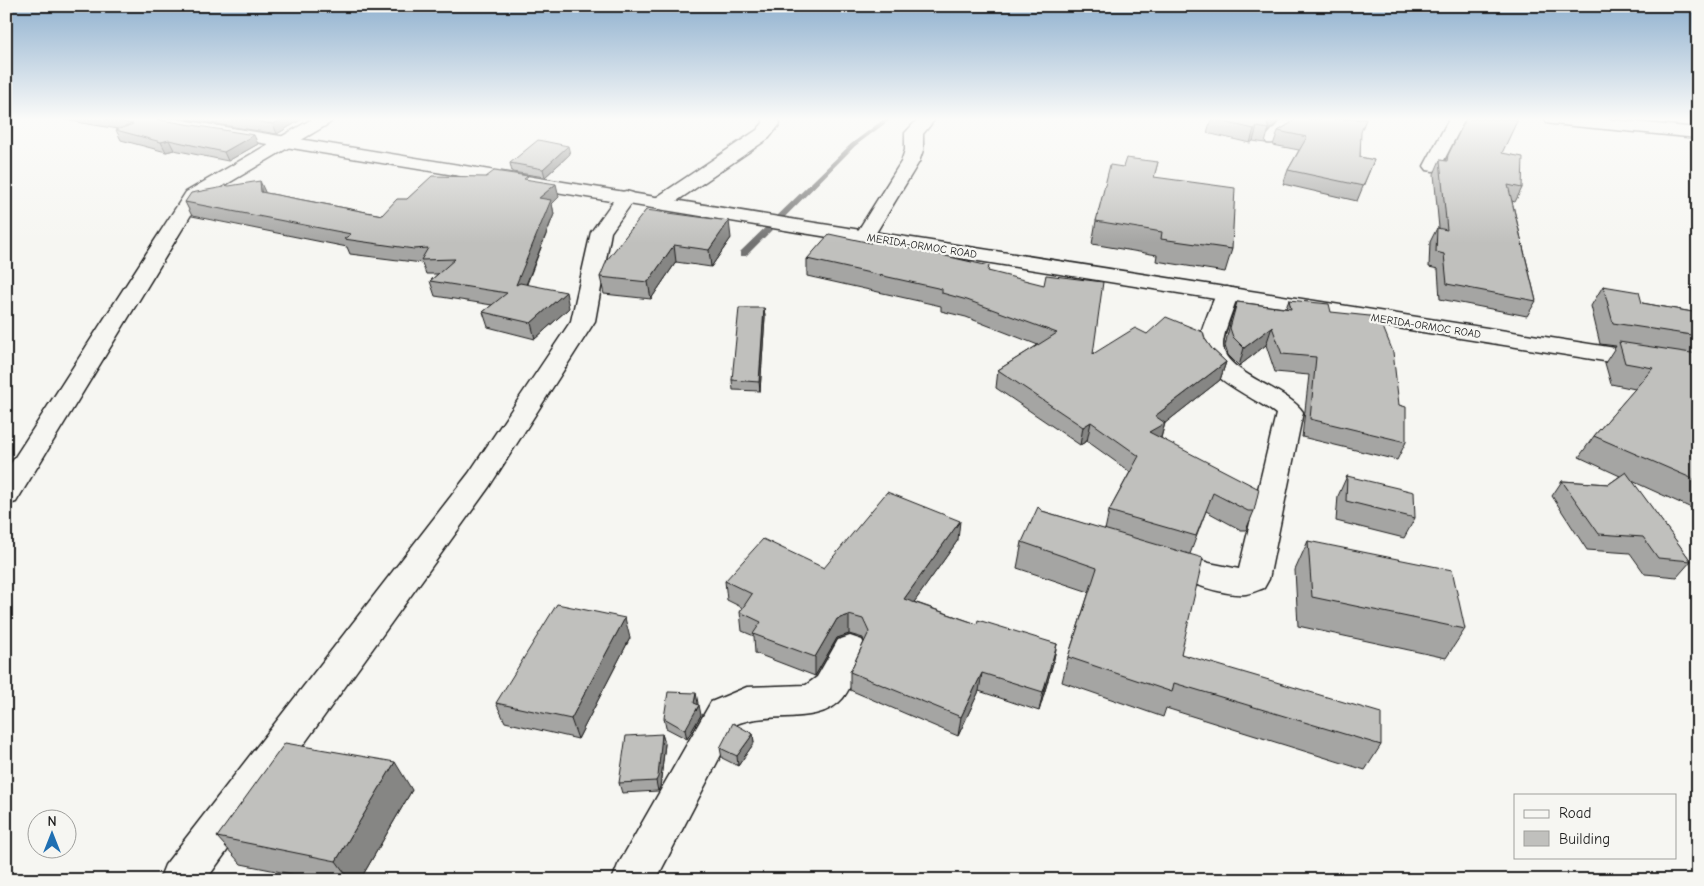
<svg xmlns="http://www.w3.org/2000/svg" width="1704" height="886" viewBox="0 0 1704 886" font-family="'Comic Neue',sans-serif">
<rect width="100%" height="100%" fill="#f6f6f2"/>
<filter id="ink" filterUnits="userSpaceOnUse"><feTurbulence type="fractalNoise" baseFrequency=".02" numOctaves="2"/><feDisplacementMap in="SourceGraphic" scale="10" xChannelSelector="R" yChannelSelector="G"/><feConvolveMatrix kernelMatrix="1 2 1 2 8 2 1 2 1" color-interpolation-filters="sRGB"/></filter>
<g filter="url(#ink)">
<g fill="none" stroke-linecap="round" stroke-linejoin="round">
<!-- stream -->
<path fill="#727271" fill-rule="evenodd" d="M884,119h7l-36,27 -109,110h-6v-4l111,-108z"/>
<!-- street casing -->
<g stroke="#1c1c1c" stroke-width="3">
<g id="street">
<path d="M312,119h20l-2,4 -130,77 -184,302 -10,3v-34l180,-279z"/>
<path d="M763,119h16l1,5 -11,14 -101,69 -7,2 -7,-2 -3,-4 3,-4 103,-69 6,-7z"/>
<path d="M918,119h17l-12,15v16l-4,12 -48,79 -7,2 -7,-2 -3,-4 47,-75 4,-12v-17z"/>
<path d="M1282,119h17c-7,11 -18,27 -32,24l-3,-4z"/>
<path d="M1449,119h16l-26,51 -6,1 -6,-1 -3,-4z"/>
<path d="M1545,119h58l95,9v10l-145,-14 -6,-1z"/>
<path d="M626,191l7,2 3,4 -25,35 -16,89 -106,166 -283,393h-47l6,-15 304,-392 102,-152 20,-89 28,-39z"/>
<path d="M1227,287l8,2 3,5c-4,14 -15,38 -15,52 1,27 64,42 80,66l-34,167 -5,9c-6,2 -12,5 -18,6 -24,3 -71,-17 -94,-26l-5,-8 5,-8 11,-4 46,15 30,6 37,-155c-21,-17 -78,-38 -77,-69 0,-12 12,-38 17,-51l3,-5z"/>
<path d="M850,636l12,4 5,10c-7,14 -15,37 -24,48 -24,29 -74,12 -106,26l-81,156h-44l6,-15 93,-163 36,-15 59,-2 11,-8 21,-37z"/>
</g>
</g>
<!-- highway casing -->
<g stroke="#1c1c1c" stroke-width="3">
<path id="highway" d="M139,119h37l627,102 895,140v15l-895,-143 -656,-109 -6,-1z"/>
</g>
<!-- street -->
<use href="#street" fill="#f6f6f2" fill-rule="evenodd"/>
<!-- highway -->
<use href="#highway" fill="#f6f6f2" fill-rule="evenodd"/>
</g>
<!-- wall -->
<g fill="#a5a5a3" stroke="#1c1c1c">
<path d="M59,119h96l103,25 -30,17 -54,-11 -8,2 -45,-12 -5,-10 2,-1z"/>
<path d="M186,119h116l-25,15z"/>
<path d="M1211,119h69l-12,13 -3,11 -12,-2 -3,2 -43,-10z"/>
<path d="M1295,119h71l-6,14v24l14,3 -17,41 -74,-17 5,-14 11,-20 -26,-5 5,-14 13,-8z"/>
<path d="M1502,153l20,35 -7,14 -3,-1 24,100 -9,15 -87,-17 -2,-30 -9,-2 1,-25 7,-14h2l-5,-54 6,-14 5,1 3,-6z"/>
<path d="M570,154l-25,23 -33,-5 -2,-9z"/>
<path d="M1158,162l-4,15 78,72 -7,23 -69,-11 1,-6 -65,-11 4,-23 27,-54z"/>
<path d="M529,180l30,17 -7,7 2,10 -27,70 42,24 -34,31 -47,-12 -5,-15 9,-7 -57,-9 -5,-15 8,-7h-12l-4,-11 -72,-9 -3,-7 -155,-31 -7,-14 81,-9 116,22z"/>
<path d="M646,210l85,28 -20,29 -35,-5 -25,37 -47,-5 -4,-17z"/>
<path d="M807,259l181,12 105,83 54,-20 58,5 7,10 14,13 -6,18 -55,43 -4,15 93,73 -8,19h-5l-35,-19 -16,43 -9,100 200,91 -16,25 -199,-62 -3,9 -101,-35 6,-25 21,-65 -72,-24 5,-26 20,-31 63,19 4,-19 21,-39 -43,-31 -7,4 -84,-57 2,-18 40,-25 -72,-28 -25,-6v-5l-134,-30z"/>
<path d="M1603,286l39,17 56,10v198l-66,-30 59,80 -14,16 -32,-3 -15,-21 -43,-3 -35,-54 10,-15 47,3 11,-8 -41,-19 15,-21 41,-47 -24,-5 -6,-21 11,-17 -16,-2 -9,-38z"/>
<path d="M1289,300l42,12 68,93 7,37 -9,18 -95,-23 7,-62 -34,-3 -9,-27 -27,21 -11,-11 -3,-9 6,-27 6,-17 49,6z"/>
<path d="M764,308l1,9 -5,74 -27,-1 -1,-10z"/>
<path d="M1347,476l68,42 -11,20 -68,-17 2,-25z"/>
<path d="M958,540l-44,62 63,22 80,20 -4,19 -14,48 -60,-20 -21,45 -108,-46v-18l14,-30 -1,-4 -14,-4 -12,4 -22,38 -60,-23 -1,-17 -12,-5 -2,-19 3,-4 -16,-8 -2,-19 99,-13z"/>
<path d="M1308,541l157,88 -19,29 -148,-32 -3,-56z"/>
<path d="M630,638l-52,101 -73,-17 -9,-19z"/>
<path d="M698,703l-1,1 4,11 -14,24 -21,-11 -2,-10z"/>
<path d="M662,734l3,10 -5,43 -2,4 -36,2 -3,-10z"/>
<path d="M753,734l1,9 -16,23 -16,-8 -2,-10z"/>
<path d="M412,790l-52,90h-39l-80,-16 -24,-27z"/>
</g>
<!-- shaded-wall -->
<g fill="#868684" stroke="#1c1c1c">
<path d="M283,119h19l-25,15 -4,-10z"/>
<path d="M1271,119h9l-12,13 1,-3 -2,-5z"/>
<path d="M1257,127l-4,14 -3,2 4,-14z"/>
<path d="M254,135l4,9 -30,17 -4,-9z"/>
<path d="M169,140l5,10 -8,2 -5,-10z"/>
<path d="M568,146l2,8 -25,23 -2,-8z"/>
<path d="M260,181l6,13 -5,-2z"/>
<path d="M556,184l3,13 -7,7 2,10 -34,86 -4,-15 23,-87z"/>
<path d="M729,221l2,17 -20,29 -2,-17z"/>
<path d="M674,245l2,17 -25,37 -3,-17z"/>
<path d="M566,292l3,16 -34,31 -4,-16z"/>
<path d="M764,308l1,9 -5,74 -1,-9z"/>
<path d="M1272,327l-6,18 -27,21 5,-18z"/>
<path d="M1226,362l-6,18 -56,44 1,-1 -5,18 -11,-9 6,-16z"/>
<path d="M1091,422l-4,19 -7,4 3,-18z"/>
<path d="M960,521l-2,19 -55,78 1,-19z"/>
<path d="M849,615v19l-12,4 -22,38v-19l22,-38z"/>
<path d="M625,618l5,20 -52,101 -7,-20z"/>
<path d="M1057,644l-4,19 -14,48 4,-19z"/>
<path d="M982,673l-3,18 -21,45 3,-19z"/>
<path d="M696,693l2,10 -2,8 3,-6 2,10 -14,24 -2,-9 9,-27z"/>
<path d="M662,734l3,10 -5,43 -2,4 -2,-10z"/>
<path d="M753,734l1,9 -16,23 -1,-10z"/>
<path d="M395,762l17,28 -52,90h-10l-14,-19z"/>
</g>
<!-- building -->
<g fill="#c0c0bd" stroke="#1c1c1c">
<path d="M106,119h49l99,16 -30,17 -55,-12 -8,2 -45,-12 17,-6z"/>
<path d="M239,119h44l-10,5z"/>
<path d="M1211,119h60l-4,5 2,5 -12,-2 -3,2z"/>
<path d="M1295,119h71l-5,13 -1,25 14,3 -11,26 -75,-16 19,-33 -29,-6 13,-8z"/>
<path d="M1466,119h52l-16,34 21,4 -1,31 -14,-3 28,116 -89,-17 -3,-30 -8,-2 1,-24 10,2 -7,-70 7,1 1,-6z"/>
<path d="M538,140l30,6 -25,23 -33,-6z"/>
<path d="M1126,158l32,4 -4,15 81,11 -3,61 -71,-10 1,-7 -66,-11 14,-56 13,2z"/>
<path d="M494,171l34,5 -4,3 32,5 -17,14 12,2 -35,85 4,-2 46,9 -35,31 -48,-11 24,-19 -77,-12 25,-22 -34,1 7,-12 -14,1 -70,-10 7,-5 -166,-32 6,-9 33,-6v-2l5,1 31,-5 1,11 121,23 15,-16h10l25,-23 54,1z"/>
<path d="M646,210l83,11 -20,29 -35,-5 -26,37 -48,-5 7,-17z"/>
<path d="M829,234l42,9 1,-4 117,27 -1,5 56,14 2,-10 57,7 -10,72 42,-26 12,6 19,-17 37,15 2,7 7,10 14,13 -71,54 10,7 -16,9 110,57 -5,22h-6l-35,-18 -17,43 -87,-25 30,-55 -48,-34 -8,5 -85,-57 59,-37 -90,-33 -25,-7v-4l-135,-30z"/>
<path d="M1603,286l36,6 3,11 56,10v23l-85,-13z"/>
<path d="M1289,300l40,4 2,8 48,5 14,35 6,53 7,2v35l-96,-23 6,-62 -34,-3 -10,-27 -28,21 -11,-11 -3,-9 7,-26 54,7z"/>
<path d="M739,308h25l-5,74 -27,-2z"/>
<path d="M1619,342l79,12v127l-104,-45 59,-68 -28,-5z"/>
<path d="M1626,472l65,89 -33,-3 -15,-21 -44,-3 -37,-53 47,3z"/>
<path d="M1347,476l67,16 1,26 -69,-17z"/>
<path d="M887,492l73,29 -56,78 73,25 1,-4 79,24 -14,48 -61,-19 -21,44 -111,-45 19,-40 -6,-13 -14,-4 -12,4 -22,38 -62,-23 8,-12 -21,-10 12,-18 -27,-13 38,-42 61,29z"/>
<path d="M1038,507l4,4 161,47 -22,96 200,59v32l-207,-62 -2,9 -104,-35 29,-89 -75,-26z"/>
<path d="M1308,541l144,29 13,59 -153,-32z"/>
<path d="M557,604l68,14 -54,101 -75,-16z"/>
<path d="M668,692l28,1 -2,10 5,2 -14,25 -21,-12z"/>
<path d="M733,723l20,11 -16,22 -17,-8z"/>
<path d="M662,734l-4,43 -2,4 -37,2 7,-47z"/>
<path d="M285,743l110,19 -59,99 -119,-24z"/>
</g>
</g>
<!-- sky -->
<linearGradient id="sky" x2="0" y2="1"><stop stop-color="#90b1cf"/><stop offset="0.49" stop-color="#fbfbf9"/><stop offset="1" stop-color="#fbfbf9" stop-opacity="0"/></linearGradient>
<rect width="1704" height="243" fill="url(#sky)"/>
<g text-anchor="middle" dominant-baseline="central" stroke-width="4.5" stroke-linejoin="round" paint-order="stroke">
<!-- far-street labels -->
<g font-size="11" fill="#1c1c1c" stroke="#f6f6f2">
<text transform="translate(922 246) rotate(9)">MERIDA-ORMOC ROAD</text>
<text transform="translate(1426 326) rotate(9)">MERIDA-ORMOC ROAD</text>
</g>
</g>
<!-- margin -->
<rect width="1704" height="886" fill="none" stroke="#f6f6f2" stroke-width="25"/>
<rect x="12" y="12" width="1679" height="861" fill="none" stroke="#1c1c1c" stroke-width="2" filter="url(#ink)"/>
<!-- legend -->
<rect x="1514" y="794" width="162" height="65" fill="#f6f6f2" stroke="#9f9f9c"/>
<rect x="1524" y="810" width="25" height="8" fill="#f6f6f2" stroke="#9f9f9c"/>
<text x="1559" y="818" font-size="15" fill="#1c1c1c">Road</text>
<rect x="1524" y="831" width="25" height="15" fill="#c0c0bd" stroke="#9f9f9c"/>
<text x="1559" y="844" font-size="15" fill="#1c1c1c">Building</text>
<!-- north arrow -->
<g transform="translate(52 834)"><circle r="24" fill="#f6f6f2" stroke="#9f9f9c"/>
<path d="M0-4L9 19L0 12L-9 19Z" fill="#1f6fb2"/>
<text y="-8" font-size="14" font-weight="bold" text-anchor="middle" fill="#1c1c1c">N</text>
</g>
</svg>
